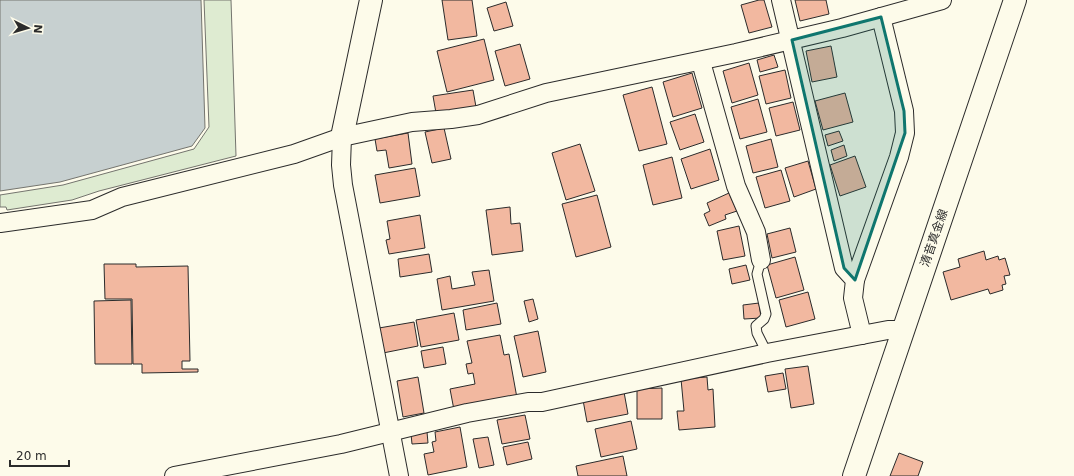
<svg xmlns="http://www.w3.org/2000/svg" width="1074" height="476" viewBox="0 0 1074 476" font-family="'DejaVu Sans','Noto Sans JP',sans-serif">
<rect width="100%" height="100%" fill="#fdfbea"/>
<!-- green -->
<path fill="#deebd1" stroke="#74746e" d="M204,0h27l5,156 -137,35 -27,9 -65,10 -1,-3h-6v-12l63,-10 131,-36 15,-22z"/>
<!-- water -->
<path fill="#c7d0d0" stroke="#74746e" d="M0,0h201l4,128 -13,18 -132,36 -60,9z"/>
<!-- building -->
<g fill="#f2b8a0" stroke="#2b2b2b">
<path d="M442,0h30l5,36 -29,4z"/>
<path d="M759,0h5l8,27 -23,6 -8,-28z"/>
<path d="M795,0h31l3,14 -29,7z"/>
<path d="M506,2l7,24 -19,5 -7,-23z"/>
<path d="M484,39l10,41 -47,12 -10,-41z"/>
<path d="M520,44l10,35 -25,7 -10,-35z"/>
<path d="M831,46l6,31 -25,5 -6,-31z"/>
<path d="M774,55l4,12 -18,5 -3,-12z"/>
<path d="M749,63l9,32 -26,8 -9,-32z"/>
<path d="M785,70l6,28 -25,6 -7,-28z"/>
<path d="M692,73l10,35 -29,9 -10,-35z"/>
<path d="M652,87l15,57 -28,7 -16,-56z"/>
<path d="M473,90l3,17 -40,6 -3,-17z"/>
<path d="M845,93l8,29 -30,8 -8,-29z"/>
<path d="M758,99l9,33 -27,7 -9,-32z"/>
<path d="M793,102l7,28 -24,6 -7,-28z"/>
<path d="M695,114l9,28 -24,8 -10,-28z"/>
<path d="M444,128l7,31 -19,4 -7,-31z"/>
<path d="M839,131l4,10 -15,5 -3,-11z"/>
<path d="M408,133l4,31 -23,4 -3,-18 -9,1 -2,-12z"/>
<path d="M771,139l7,28 -25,6 -7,-27z"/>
<path d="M580,144l15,47 -29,9 -14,-47z"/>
<path d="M844,145l3,11 -13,5 -3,-11z"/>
<path d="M710,149l9,31 -28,9 -10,-30z"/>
<path d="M855,156l11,31 -26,9 -10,-31z"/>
<path d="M672,157l10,41 -29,7 -10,-40z"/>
<path d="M808,161l8,28 -22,8 -9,-29z"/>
<path d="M415,168l5,28 -40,7 -5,-28z"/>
<path d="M781,170l9,31 -25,7 -9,-31z"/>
<path d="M729,193l8,18 -12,4 1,4 -17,7 -5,-12 6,-3 -3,-8z"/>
<path d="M597,195l14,52 -35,10 -14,-53z"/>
<path d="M510,207l1,17 9,-1 3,28 -31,4 -6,-45z"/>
<path d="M420,215l5,33 -36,6 -3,-14 4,-1 -3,-18z"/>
<path d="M739,226l6,30 -22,4 -6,-29z"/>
<path d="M790,228l6,24 -24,6 -5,-24z"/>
<path d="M984,251l2,9 12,-4 1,4 6,-2 5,17 -6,1 2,8 -4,1 1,5 -13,4 -2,-5 -37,11 -8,-28 17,-5 -2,-8z"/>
<path d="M429,254l3,18 -32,5 -2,-18z"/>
<path d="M795,257l9,33 -28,8 -9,-33z"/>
<path d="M104,264h32v3l52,-1 2,95h-8v8h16v3l-56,1v-9h-9l-1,-65h-27z"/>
<path d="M746,265l4,15 -18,4 -3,-15z"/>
<path d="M489,270l5,31 -52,9 -5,-31 13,-3 2,13 23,-4 -3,-13z"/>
<path d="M808,292l7,27 -29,8 -7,-27z"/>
<path d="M533,299l5,20 -9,3 -5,-21z"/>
<path d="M131,300l1,64h-37l-1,-63z"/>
<path d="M497,303l4,21 -35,6 -3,-20z"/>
<path d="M759,303l2,15 -17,1 -1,-14z"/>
<path d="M454,313l5,27 -38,7 -5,-27z"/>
<path d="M414,322l4,24 -35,7 -4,-25z"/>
<path d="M538,331l8,41 -23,5 -9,-41z"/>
<path d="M500,335l4,20 5,-1 8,44 -63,12 -4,-21 25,-5 -2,-11 -5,1 -2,-10 6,-1 -5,-22z"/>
<path d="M443,347l3,17 -22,4 -3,-17z"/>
<path d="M808,366l6,38 -23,4 -6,-39z"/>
<path d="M783,373l3,16 -18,3 -3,-16z"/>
<path d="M418,377l6,36 -21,4 -6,-36z"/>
<path d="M707,377l1,13 5,-1 2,38 -36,3 -2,-19h7l-3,-32z"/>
<path d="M662,388v31h-25v-30z"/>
<path d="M624,392l4,22 -41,8 -4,-22z"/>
<path d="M525,415l5,24 -28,5 -5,-24z"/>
<path d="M631,421l6,28 -36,8 -6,-28z"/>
<path d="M460,427l7,40 -39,8 -4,-21 10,-2 -2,-10 4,-1 -1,-9z"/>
<path d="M427,432l1,11 -16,1 -1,-10z"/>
<path d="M488,437l6,28 -15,3 -6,-29z"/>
<path d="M528,442l4,17 -25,6 -4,-18z"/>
<path d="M899,453l24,9 -5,14h-28z"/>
<path d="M623,456l4,20h-49l-2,-10z"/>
</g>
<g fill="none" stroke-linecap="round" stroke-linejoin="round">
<!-- lane casing -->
<g stroke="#2b2b2b" stroke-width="11">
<path id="lane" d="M761,260l-4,14 9,40 -2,5 -8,7 1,7 10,20"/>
</g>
<!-- street casing -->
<g stroke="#2b2b2b" stroke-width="20">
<g id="street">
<path d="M781,0l63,268 11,12 -2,18 9,37"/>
<path d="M701,62l35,124 20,46 5,28"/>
<path d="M342,137l-1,28 2,20 56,291"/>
<path d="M0,223l92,-13 30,-13 172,-43 48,-17 70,-15 39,-3 27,-4 68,-22 190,-40 106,-25 100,-28"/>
<path d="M855,280l44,-123 6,-24 -1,-22 -23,-94"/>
<path d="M174,476l167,-32 126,-31 61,-11h14l225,-49 121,-23h15"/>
</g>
</g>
<!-- secondary casing -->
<g stroke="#2b2b2b" stroke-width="24">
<g id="secondary">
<path d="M342,137l29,-137"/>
<path d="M854,476l161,-476"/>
</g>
</g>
<!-- lane -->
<use href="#lane" stroke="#fdfbea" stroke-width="9"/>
<!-- street -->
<use href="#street" stroke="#fdfbea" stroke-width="18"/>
<!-- secondary -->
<use href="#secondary" stroke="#fdfbea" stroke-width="22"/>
</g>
<!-- marked area -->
<path fill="#0f766e" fill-opacity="0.2" stroke="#0f766e" stroke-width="3" stroke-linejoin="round" d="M881,17l23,94 1,22 -50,147 -11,-12 -52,-228z"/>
<g text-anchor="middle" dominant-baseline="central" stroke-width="3" stroke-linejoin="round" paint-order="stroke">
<!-- street labels -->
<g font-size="12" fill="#2b2b2b" stroke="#fdfbea">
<text transform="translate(934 238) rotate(-71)">清音真金線</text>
</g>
</g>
<!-- north arrow -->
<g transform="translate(28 28) rotate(95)" stroke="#fdfbea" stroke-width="3" paint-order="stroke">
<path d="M0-3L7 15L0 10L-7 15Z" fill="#2b2b2b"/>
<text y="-6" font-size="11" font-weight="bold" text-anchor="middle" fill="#2b2b2b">N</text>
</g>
<!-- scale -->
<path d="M10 460v6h59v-6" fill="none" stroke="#2b2b2b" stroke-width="2"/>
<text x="16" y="460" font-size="12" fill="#2b2b2b" stroke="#fdfbea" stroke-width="3" paint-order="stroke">20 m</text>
</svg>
